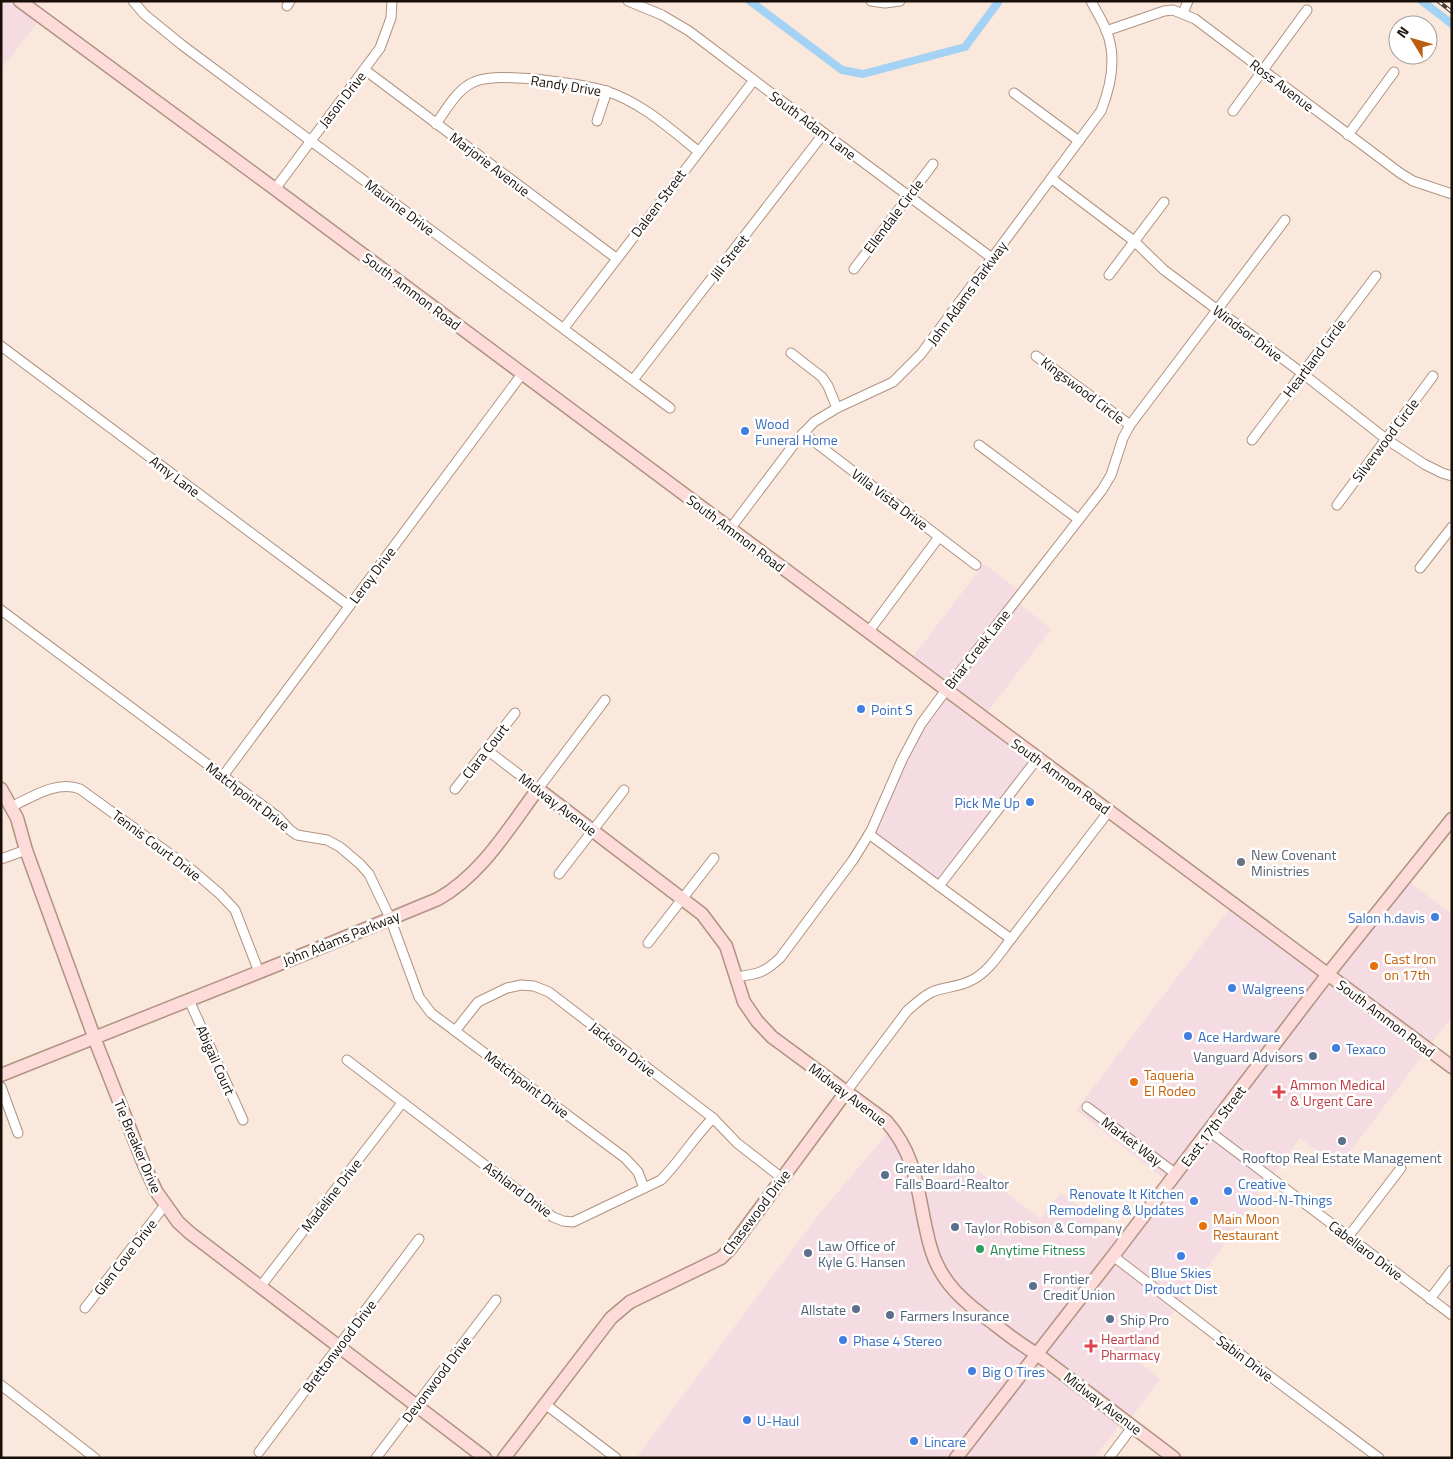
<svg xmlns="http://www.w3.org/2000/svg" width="1453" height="1459" viewBox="0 0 1453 1459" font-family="'Titillium Web',sans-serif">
<rect width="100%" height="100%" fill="#fbe8dc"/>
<!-- commercial -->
<g fill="#f5dbe2">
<path d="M1,1h19l21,17 -40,51z"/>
<path d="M984,564l37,28 -6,8 36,29 -68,89 54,41 -100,132 -70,-54 35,-77 44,-70 -37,-28z"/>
<path d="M1405,879l47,35v102l-114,152 -38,-30 -60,82 2,2 -105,138 23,19 -32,43 -4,-3 -30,39h-458l184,-245 72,-85 25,55 60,-13 63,49 21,-27 64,49 44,-58 -93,-73 157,-206 95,70z"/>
</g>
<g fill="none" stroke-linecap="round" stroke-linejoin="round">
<!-- canal -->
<g stroke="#a3d2f5" stroke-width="8">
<path d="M750,1l92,69 21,4 102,-27 34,-46"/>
<path d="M1422,1l30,23"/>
</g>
<!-- street casing -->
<g stroke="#b09380" stroke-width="11">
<g id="street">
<path d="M133,1l11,13 38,31 488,363"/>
<path d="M628,1l34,14 27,16 135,102 168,125"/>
<path d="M871,1l14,2 15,-2"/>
<path d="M287,6l3,-5"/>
<path d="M1183,13l5,-12"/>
<path d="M1106,31l58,-20 9,-1 22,9 205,154 13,8 39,13"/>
<path d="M365,70l251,188"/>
<path d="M1014,93l65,48"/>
<path d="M1233,111l74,-101"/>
<path d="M597,121l10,-30"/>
<path d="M436,124c10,-14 21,-35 38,-42 15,-7 44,-4 61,-3 24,3 48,5 71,12 35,11 64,38 92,60"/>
<path d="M1348,135l46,-63"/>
<path d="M1052,179l82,62 30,29 138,103 84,66 38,25 18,9 10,3"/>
<path d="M275,189l105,-141 11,-30 1,-17"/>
<path d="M854,269l79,-105"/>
<path d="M1109,275l55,-73"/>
<path d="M564,328l190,-248"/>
<path d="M1,346l348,260"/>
<path d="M791,353l31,24 6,9 9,22"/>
<path d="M1036,356l94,69"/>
<path d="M633,380l191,-247"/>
<path d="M803,433l173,132"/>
<path d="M1252,440l124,-164"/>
<path d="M979,445l99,74"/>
<path d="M1337,505l96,-129"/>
<path d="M730,529l68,-90 16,-17 23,-14 56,-26 28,-28 180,-243c10,-25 16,-55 5,-81 -4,-10 -10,-19 -15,-29"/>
<path d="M1420,568l32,-41"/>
<path d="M1,610l277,207 12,13 7,5 30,5 13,7 20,17 9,10 21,44 29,79 12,16 194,145 13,14 6,16"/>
<path d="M869,631l70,-94"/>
<path d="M487,750l51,39 67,-89"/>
<path d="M223,776l299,-402"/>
<path d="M455,789l60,-76"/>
<path d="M11,807c21,-10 46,-27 69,-18l112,81 28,24 15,16 24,62"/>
<path d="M869,834l70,52 98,-127"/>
<path d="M1,859l25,-9"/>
<path d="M559,874l65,-84"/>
<path d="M1011,939l98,-128"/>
<path d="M648,943l66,-85"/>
<path d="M736,977c22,-3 28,-4 44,-19l73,-98 18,-29 31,-71 19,-36 25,-34 156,-200 9,-15 12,-37 7,-13 155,-205"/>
<path d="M189,1000l54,120"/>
<path d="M455,1031l23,-29 29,-14 14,-3 13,1 15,6 164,126 24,25 45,35"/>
<path d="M347,1060l206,157 10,4 10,1 88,-42c19,-19 33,-43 52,-62"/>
<path d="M1,1087l17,46"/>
<path d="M846,1092l61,-81c8,-7 15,-14 25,-19 12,-5 26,-5 38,-11 18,-8 29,-27 41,-42l-72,-53"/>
<path d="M1087,1107l89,67"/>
<path d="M1209,1131l243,184"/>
<path d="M1348,1237l53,-69"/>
<path d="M1113,1256l134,103 132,99"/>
<path d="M260,1287l142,-184"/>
<path d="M1430,1299l22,-29"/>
<path d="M85,1308l80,-103"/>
<path d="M1,1385l94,73"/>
<path d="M545,1404l71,54"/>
<path d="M259,1452l160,-213"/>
<path d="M376,1458l120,-158"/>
<path d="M1109,1458l24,-32"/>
</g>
</g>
<!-- secondary casing -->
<g stroke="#b09380" stroke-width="15">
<g id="secondary">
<path d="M20,1l255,188 1177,878"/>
<path d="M1,789l16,29 9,32 71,195 46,117 13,29 22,31 12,11 295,225"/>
<path d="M1,1075l311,-124 126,-52c44,-25 70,-70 100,-110l164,125 24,32 18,56 13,19 15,16 114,84c35,39 31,81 45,128 10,34 34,54 62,74 14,11 28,22 44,31l137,104"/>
<path d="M504,1458l107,-140 19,-16 91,-44 9,-9 116,-157"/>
<path d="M956,1458l157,-202 215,-282 124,-155"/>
</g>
</g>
<!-- street -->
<use href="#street" stroke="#fff" stroke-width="9"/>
<!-- secondary -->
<use href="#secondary" stroke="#fcdbd8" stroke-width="12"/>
<!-- rail casing -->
<g stroke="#473b33" stroke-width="4">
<path id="rail" d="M1438,1l14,11"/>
</g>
<!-- rail -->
<use href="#rail" stroke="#fff" stroke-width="2" stroke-dasharray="5.5" stroke-linecap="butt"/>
</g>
<!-- markers -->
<g fill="#3f7fe0" stroke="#fff" stroke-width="2">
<circle cx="745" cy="431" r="5"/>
<circle cx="861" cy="709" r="5"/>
<circle cx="1030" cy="802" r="5"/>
<circle cx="1435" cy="917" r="5"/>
<circle cx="1232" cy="988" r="5"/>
<circle cx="1188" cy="1036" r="5"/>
<circle cx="1336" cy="1048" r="5"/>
<circle cx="1228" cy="1191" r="5"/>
<circle cx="1194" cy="1201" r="5"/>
<circle cx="1181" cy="1256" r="5"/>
<circle cx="843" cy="1340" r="5"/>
<circle cx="972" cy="1371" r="5"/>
<circle cx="747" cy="1420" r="5"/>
<circle cx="914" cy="1441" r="5"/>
</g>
<circle fill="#6b7280" stroke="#fff" stroke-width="2" cx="1241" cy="862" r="5"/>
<g fill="#e8710a" stroke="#fff" stroke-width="2">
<circle cx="1374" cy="966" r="5"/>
<circle cx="1134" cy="1082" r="5"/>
<circle cx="1203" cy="1226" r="5"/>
</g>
<g fill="#5c6f8a" stroke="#fff" stroke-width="2">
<circle cx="1313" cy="1056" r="5"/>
<circle cx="1342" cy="1141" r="5"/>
<circle cx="885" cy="1175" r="5"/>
<circle cx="955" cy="1227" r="5"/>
<circle cx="808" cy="1253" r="5"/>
<circle cx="1033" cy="1286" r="5"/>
<circle cx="856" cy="1309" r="5"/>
<circle cx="890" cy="1315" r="5"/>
<circle cx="1110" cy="1319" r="5"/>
</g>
<g fill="#e0444e" stroke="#fff" stroke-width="2">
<path d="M1276.5 1084.5h5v5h5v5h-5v5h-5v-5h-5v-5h5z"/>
<path d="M1088.5 1338.5h5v5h5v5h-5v5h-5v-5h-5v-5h5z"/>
</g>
<circle fill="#2e9e5b" stroke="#fff" stroke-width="2" cx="980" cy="1249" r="5"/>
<g text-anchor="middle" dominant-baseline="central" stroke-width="5" stroke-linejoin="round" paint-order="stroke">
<!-- street labels -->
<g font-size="14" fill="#190f08" stroke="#fff">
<text transform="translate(566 85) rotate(9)">Randy Drive</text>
<text transform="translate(1282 85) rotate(37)">Ross Avenue</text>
<text transform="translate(342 99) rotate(-52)">Jason Drive</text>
<text transform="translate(813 125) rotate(37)">South Adam Lane</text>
<text transform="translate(490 164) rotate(37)">Marjorie Avenue</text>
<text transform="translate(658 203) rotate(-53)">Daleen Street</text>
<text transform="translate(400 207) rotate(37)">Maurine Drive</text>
<text transform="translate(893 216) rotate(-53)">Ellendale Circle</text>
<text transform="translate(729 257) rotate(-52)">Jill Street</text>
<text transform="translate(412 291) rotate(37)">South Ammon Road</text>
<text transform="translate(967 293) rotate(-54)">John Adams Parkway</text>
<text transform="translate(1248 333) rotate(37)">Windsor Drive</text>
<text transform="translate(1314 358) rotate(-53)">Heartland Circle</text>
<text transform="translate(1083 390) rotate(37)">Kingswood Circle</text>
<text transform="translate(1385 440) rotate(-53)">Silverwood Circle</text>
<text transform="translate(175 476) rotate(37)">Amy Lane</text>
<text transform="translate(890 499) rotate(37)">Villa Vista Drive</text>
<text transform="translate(736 533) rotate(37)">South Ammon Road</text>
<text transform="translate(372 575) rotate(-53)">Leroy Drive</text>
<text transform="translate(977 649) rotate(-52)">Briar Creek Lane</text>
<text transform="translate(485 751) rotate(-52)">Clara Court</text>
<text transform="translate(1061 776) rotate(36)">South Ammon Road</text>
<text transform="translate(248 796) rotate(38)">Matchpoint Drive</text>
<text transform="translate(558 804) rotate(37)">Midway Avenue</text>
<text transform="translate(157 845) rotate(37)">Tennis Court Drive</text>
<text transform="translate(341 938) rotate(-22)">John Adams Parkway</text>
<text transform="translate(1386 1018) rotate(37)">South Ammon Road</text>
<text transform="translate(623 1049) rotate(38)">Jackson Drive</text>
<text transform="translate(216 1060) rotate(66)">Abigail Court</text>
<text transform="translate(527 1084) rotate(37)">Matchpoint Drive</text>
<text transform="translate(848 1094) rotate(37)">Midway Avenue</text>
<text transform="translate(1213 1126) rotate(-53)">East 17th Street</text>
<text transform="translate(1132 1141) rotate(37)">Market Way</text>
<text transform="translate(138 1146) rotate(67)">Tie Breaker Drive</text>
<text transform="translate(518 1189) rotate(37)">Ashland Drive</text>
<text transform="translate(331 1195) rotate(-52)">Madeline Drive</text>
<text transform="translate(756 1212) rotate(-53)">Chasewood Drive</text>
<text transform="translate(1366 1250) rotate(37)">Cabellaro Drive</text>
<text transform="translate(125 1257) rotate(-52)">Glen Cove Drive</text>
<text transform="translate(339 1346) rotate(-53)">Brettonwood Drive</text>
<text transform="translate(1245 1358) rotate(37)">Sabin Drive</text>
<text transform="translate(436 1379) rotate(-53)">Devonwood Drive</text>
<text transform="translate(1103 1403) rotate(37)">Midway Avenue</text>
</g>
<!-- shop labels -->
<g font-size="14" fill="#366cbe" stroke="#fff" text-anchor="start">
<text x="755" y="423">Wood<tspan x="755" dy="16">Funeral Home</tspan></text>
<text x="871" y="709">Point S</text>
<text x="1020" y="802" text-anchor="end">Pick Me Up</text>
<text x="1425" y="917" text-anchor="end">Salon h.davis</text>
<text x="1242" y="988">Walgreens</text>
<text x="1198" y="1036">Ace Hardware</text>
<text x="1346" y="1048">Texaco</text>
<text x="1238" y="1183">Creative<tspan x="1238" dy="16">Wood-N-Things</tspan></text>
<text x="1184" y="1193" text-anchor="end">Renovate It Kitchen<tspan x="1184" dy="16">Remodeling &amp; Updates</tspan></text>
<text x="1181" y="1272" text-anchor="middle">Blue Skies<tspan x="1181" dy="16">Product Dist</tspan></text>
<text x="853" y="1340">Phase 4 Stereo</text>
<text x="982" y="1371">Big O Tires</text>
<text x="757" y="1420">U-Haul</text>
<text x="924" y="1441">Lincare</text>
</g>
<!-- worship labels -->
<g font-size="14" fill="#5b616d" stroke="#fff" text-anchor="start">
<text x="1251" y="854">New Covenant<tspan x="1251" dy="16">Ministries</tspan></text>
</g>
<!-- food labels -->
<g font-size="14" fill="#c56008" stroke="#fff" text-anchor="start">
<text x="1384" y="958">Cast Iron<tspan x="1384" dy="16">on 17th</tspan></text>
<text x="1144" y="1074">Taqueria<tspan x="1144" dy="16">El Rodeo</tspan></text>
<text x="1213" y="1218">Main Moon<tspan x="1213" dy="16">Restaurant</tspan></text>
</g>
<!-- service labels -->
<g font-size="14" fill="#4e5e75" stroke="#fff" text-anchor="start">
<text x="1303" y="1056" text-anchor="end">Vanguard Advisors</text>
<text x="1342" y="1157" text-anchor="middle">Rooftop Real Estate Management</text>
<text x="895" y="1167">Greater Idaho<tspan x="895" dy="16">Falls Board-Realtor</tspan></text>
<text x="965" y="1227">Taylor Robison &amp; Company</text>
<text x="818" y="1245">Law Office of<tspan x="818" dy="16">Kyle G. Hansen</tspan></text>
<text x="1043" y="1278">Frontier<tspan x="1043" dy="16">Credit Union</tspan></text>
<text x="846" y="1309" text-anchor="end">Allstate</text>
<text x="900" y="1315">Farmers Insurance</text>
<text x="1120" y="1319">Ship Pro</text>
</g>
<!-- health labels -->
<g font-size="14" fill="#be3a42" stroke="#fff" text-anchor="start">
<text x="1290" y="1084">Ammon Medical<tspan x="1290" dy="16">&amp; Urgent Care</tspan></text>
<text x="1101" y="1338">Heartland<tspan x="1101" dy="16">Pharmacy</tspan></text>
</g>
<!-- leisure labels -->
<g font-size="14" fill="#27864d" stroke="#fff" text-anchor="start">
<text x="990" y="1249">Anytime Fitness</text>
</g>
</g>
<!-- border -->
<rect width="1453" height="1459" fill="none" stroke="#190f08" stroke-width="5"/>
<!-- north arrow -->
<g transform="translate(1413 40) rotate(307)"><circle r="24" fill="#ffffff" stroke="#a39f9c"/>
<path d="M0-4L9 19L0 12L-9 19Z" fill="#ba5d0e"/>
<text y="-8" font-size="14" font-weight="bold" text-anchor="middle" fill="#190f08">N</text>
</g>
</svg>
